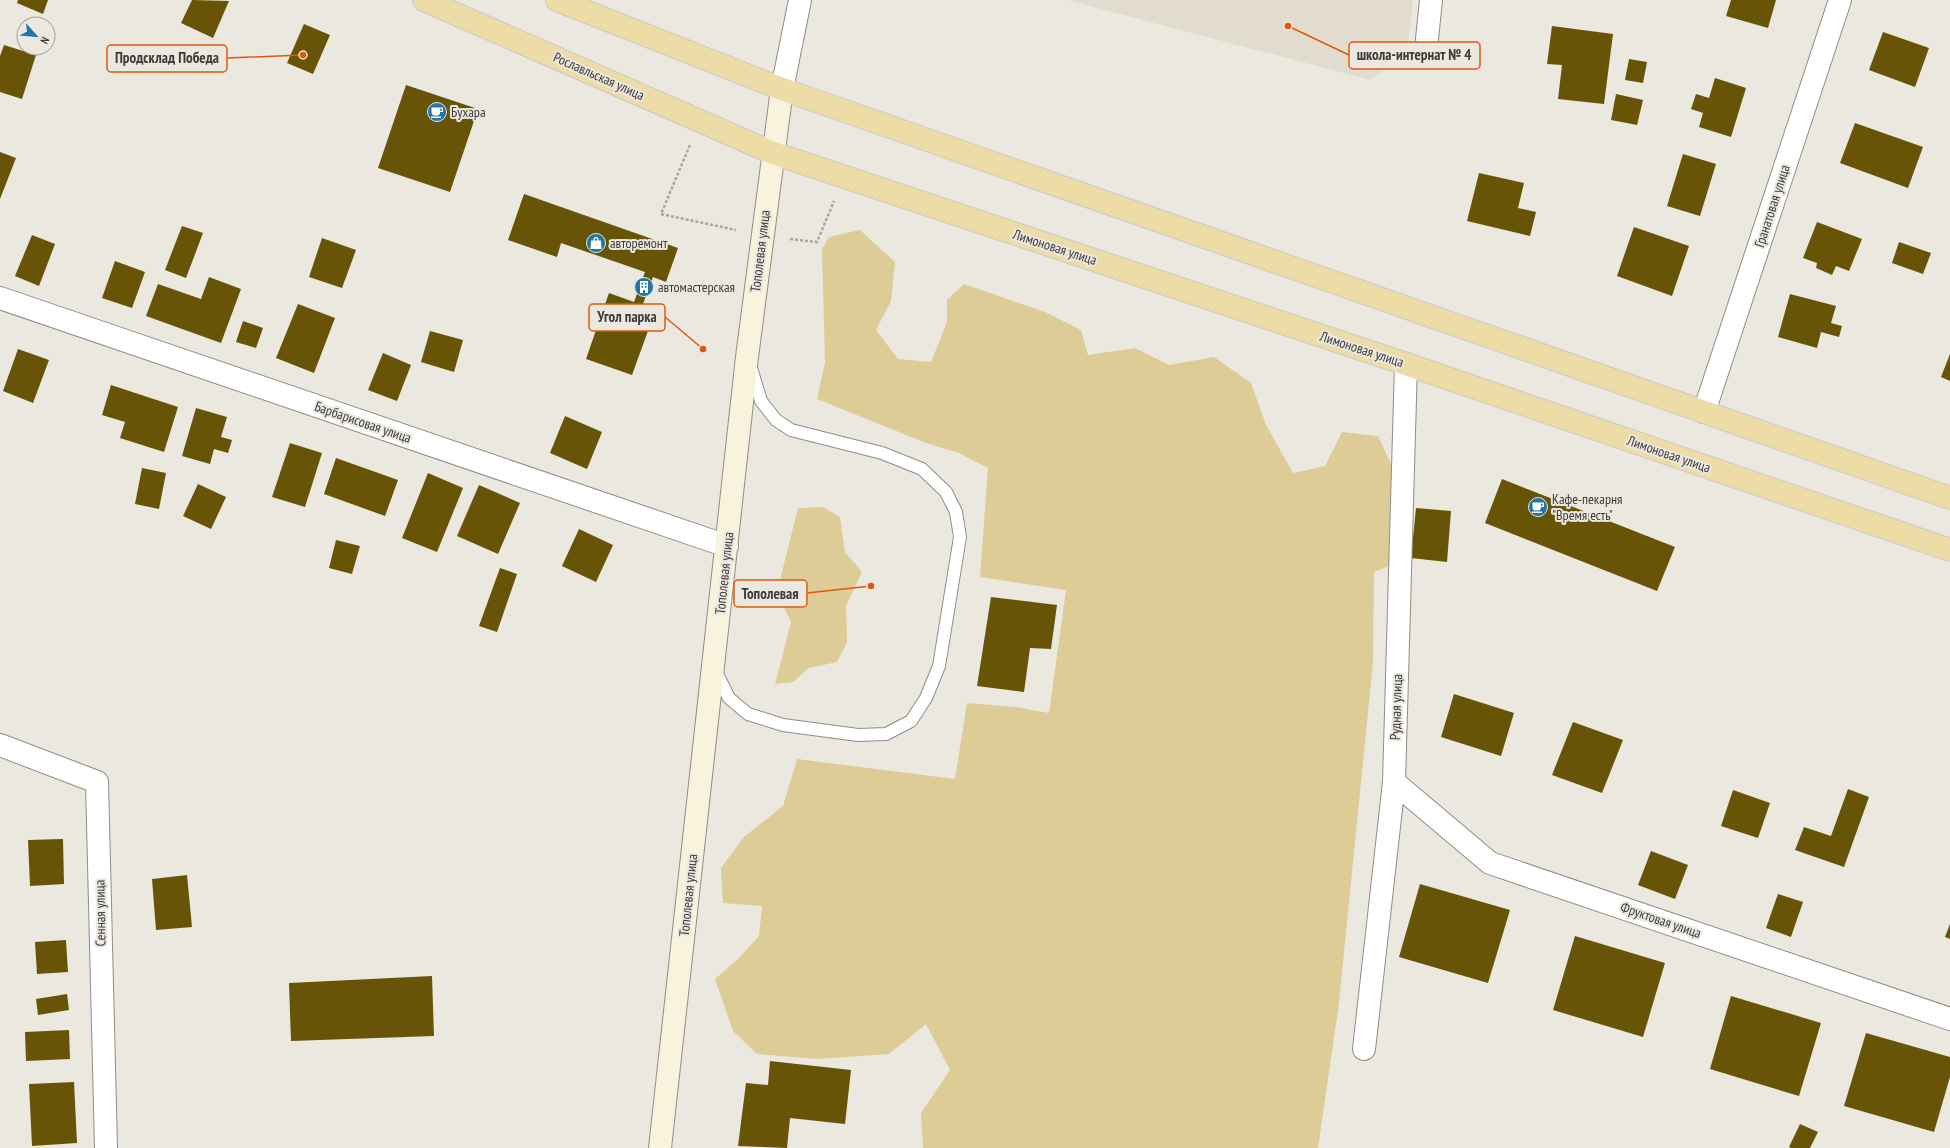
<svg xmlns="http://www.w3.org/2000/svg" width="1950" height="1148" viewBox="0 0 1950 1148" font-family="'PT Sans Narrow',sans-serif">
<rect width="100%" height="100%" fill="#ebe8e0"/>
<!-- built -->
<path fill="#e1dccd" d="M1067,0h346l-6,53 -37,27z"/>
<!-- green -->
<g fill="#decc97">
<path d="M860,230l35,32 -4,39 -15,29 22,29 33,3 16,-40v-22l17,-16 81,28 36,18 7,25 47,-7 34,17 45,-8 37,26 15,42 27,48 32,-7 17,-34 36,4 21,45 -10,85 -15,6 -1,91 -34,340 -21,145h-395l-2,-35 29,-43 -24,-46 -37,30 -70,5 -62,-5 -24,-23 -18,-52 23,-20 21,-23 3,-30 -39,-3 -2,-35 23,-31 39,-31 14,-47 158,20 12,-76 49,4 33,6 17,-123 -86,-13 8,-109 -29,-15 -33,-10 -109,-44 8,-37 -3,-113 7,-12z"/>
<path d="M823,507l17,10 5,35 17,20 -16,34 1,36 -10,20 -28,6 -16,14 -18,2 16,-62 -14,-30 21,-84z"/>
</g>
<!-- building -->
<g fill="#685406">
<path d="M18,0h30l-5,14 -26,-11z"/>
<path d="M192,0l37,1 -16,37 -32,-15z"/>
<path d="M1731,0h45l-8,28 -42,-12z"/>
<path d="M304,24l26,11 -17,39 -26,-11z"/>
<path d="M1552,26l61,8 -9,70 -46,-5 4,-34 -15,-1z"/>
<path d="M1883,32l46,16 -14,39 -46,-17z"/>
<path d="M4,45l32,10 -14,44 -22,-7v-36z"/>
<path d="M1629,59l18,3 -4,21 -18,-3z"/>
<path d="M1715,78l31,10 -15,49 -32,-10 4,-14 -12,-4 5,-15 13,4z"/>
<path d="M406,85l72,24 -28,83 -72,-24z"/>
<path d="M1616,94l27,6 -6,25 -26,-5z"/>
<path d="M1855,123l68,24 -15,41 -68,-25z"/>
<path d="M0,152l16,6 -16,41z"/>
<path d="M1683,154l33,10 -16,52 -33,-10z"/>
<path d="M1479,173l45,10 -6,25 18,4 -6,24 -63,-15z"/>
<path d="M524,194l154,54 -12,34 -13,-5 -13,35 13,5 -21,58 -46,-16 23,-66 25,9 11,-30 -84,-29 -4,14 -49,-17z"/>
<path d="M1817,222l45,17 -13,32 -13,-5 -4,9 -16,-7 1,-5 -14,-5z"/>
<path d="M182,226l21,7 -17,45 -21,-8z"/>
<path d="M1634,227l55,19 -17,50 -55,-20z"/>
<path d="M32,235l23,9 -16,42 -24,-10z"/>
<path d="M322,238l34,12 -14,38 -33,-11z"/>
<path d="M1899,242l32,11 -8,21 -31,-11z"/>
<path d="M115,261l30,11 -13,36 -30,-10z"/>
<path d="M209,277l32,12 -20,54 -75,-27 12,-32 43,15z"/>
<path d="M1790,294l46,12 -5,17 11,3 -3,11 -18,-5 -4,16 -39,-11z"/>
<path d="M298,304l37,14 -21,55 -38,-15z"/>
<path d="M243,321l20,7 -7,20 -20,-6z"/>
<path d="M430,331l33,9 -9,32 -33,-10z"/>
<path d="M18,349l31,11 -16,43 -30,-12z"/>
<path d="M383,353l28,12 -14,36 -29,-11z"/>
<path d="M1950,354v27l-9,-4z"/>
<path d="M111,385l67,22 -14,45 -44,-14 5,-16 -23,-7z"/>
<path d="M196,408l31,9 -6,20 11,3 -4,13 -14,-4 -4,15 -28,-8z"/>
<path d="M565,416l37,16 -15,37 -37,-16z"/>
<path d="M290,443l32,10 -17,54 -33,-10z"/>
<path d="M336,458l62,22 -13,36 -61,-22z"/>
<path d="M142,468l24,5 -7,36 -24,-5z"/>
<path d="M428,473l35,15 -26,64 -35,-14z"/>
<path d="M1502,479l173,68 -18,44 -172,-68z"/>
<path d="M198,484l28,13 -15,32 -28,-13z"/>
<path d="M479,485l41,18 -22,51 -41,-18z"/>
<path d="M1416,508l35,3 -4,51 -36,-4z"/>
<path d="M579,529l34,16 -17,37 -34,-16z"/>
<path d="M336,540l24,6 -8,28 -23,-6z"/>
<path d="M500,568l17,6 -20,58 -18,-6z"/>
<path d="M991,597l66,8 -6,44 -21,-1 -6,44 -47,-6z"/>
<path d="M1454,694l60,19 -13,43 -60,-19z"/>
<path d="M1573,722l50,18 -21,53 -50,-18z"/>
<path d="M1848,789l21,8 -25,70 -49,-17 9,-23 27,9z"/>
<path d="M1733,790l37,13 -12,35 -37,-12z"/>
<path d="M63,839l1,45 -34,2 -2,-46z"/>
<path d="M1651,851l37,14 -13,34 -37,-14z"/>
<path d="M187,875l5,52 -36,3 -4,-51z"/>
<path d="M1420,884l90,26 -22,73 -89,-26z"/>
<path d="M1778,894l25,8 -12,35 -25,-9z"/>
<path d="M1950,924v15l-5,-2z"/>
<path d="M1575,936l90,27 -22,74 -90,-27z"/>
<path d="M66,940l2,32 -31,2 -2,-32z"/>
<path d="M432,976l2,60 -143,5 -2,-58z"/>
<path d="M67,994l2,16 -31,5 -2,-16z"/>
<path d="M1731,996l90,27 -22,73 -89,-27z"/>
<path d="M69,1030l1,29 -44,2 -1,-29z"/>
<path d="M1866,1033l84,24v20l-16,55 -90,-26z"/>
<path d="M770,1061l81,9 -6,54 -55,-6 -3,30 -49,-2 8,-63 22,2z"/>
<path d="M74,1082l3,61 -45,3 -3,-62z"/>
<path d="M1800,1124l18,8 -8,16h-19l-2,-1z"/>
</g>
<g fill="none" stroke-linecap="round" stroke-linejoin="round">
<!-- service casing -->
<g stroke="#8f8d86" stroke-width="14">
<path id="service" d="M715,670l14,28 19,16 35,11 75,10 28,-1 25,-13 15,-23 13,-32 21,-129 -4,-25 -10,-20 -24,-23 -40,-16 -91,-23 -15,-10 -15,-19 -10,-33"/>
</g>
<!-- minor casing -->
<g stroke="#8f8d86" stroke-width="24">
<g id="minor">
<path d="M1427,39l4,-39"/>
<path d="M782,89l18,-89"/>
<path d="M0,298l727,248"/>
<path d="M1704,412l136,-412"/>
<path d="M0,745l97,37 9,366"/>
<path d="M1394,782l96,81 460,156"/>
<path d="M1364,1049l30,-267 12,-418"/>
</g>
</g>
<!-- secondary casing -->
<g stroke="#8f8d86" stroke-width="24">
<path id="secondary" d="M660,1148l87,-791 35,-268"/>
</g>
<!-- trunk casing -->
<g stroke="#c9c8c8" stroke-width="24">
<g id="trunk">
<path d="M424,0l349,153 633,211 544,186"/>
<path d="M557,0l225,89 1168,409"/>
</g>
</g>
<!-- path -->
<g stroke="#a8a6a0" stroke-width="2.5" stroke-dasharray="3 2" stroke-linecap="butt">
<path d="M690,145l-29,69 75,16"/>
<path d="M790,239l27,3 17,-41"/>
</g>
<!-- service -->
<use href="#service" stroke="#fff" stroke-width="12"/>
<!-- minor -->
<use href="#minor" stroke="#fff" stroke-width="22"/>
<!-- secondary -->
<use href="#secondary" stroke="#f9f2dd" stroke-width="22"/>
<!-- trunk -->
<use href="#trunk" stroke="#eedca6" stroke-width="22"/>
</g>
<!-- icons -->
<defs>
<g id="cafe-disc" transform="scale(1)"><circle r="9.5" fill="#2574a6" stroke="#ebe8e0"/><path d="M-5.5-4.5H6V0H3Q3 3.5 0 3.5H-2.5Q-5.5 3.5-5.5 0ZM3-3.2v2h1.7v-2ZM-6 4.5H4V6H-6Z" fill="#fff"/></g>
<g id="shop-disc" transform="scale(1)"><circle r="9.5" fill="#2574a6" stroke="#ebe8e0"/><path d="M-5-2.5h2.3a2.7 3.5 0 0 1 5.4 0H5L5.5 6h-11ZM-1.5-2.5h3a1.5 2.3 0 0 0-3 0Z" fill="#fff"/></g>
<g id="building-disc" transform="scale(1)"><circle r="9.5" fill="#2574a6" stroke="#ebe8e0"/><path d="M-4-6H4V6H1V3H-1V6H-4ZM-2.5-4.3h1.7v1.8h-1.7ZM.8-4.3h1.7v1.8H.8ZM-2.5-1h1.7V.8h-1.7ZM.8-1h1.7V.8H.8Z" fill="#fff"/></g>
</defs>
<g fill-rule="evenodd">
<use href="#cafe-disc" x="437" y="112"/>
<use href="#shop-disc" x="596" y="243"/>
<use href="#building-disc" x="644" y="287"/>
<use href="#cafe-disc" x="1538" y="507"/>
</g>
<g text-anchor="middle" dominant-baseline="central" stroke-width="4" stroke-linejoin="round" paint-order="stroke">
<!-- street labels -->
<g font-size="14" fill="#3d3c39" stroke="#ebe8e0">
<text transform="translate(599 76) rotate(24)">Рославльская улица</text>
<text transform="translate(1772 206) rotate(-72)">Гранатовая улица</text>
<text transform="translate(1055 247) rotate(18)">Лимоновая улица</text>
<text transform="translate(760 251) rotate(-83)">Тополевая улица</text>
<text transform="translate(1362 349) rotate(18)">Лимоновая улица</text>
<text transform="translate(363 422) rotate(19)">Барбарисовая улица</text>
<text transform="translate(1669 454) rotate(19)">Лимоновая улица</text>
<text transform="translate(724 573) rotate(-84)">Тополевая улица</text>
<text transform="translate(1396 707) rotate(-88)">Рудная улица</text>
<text transform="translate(688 895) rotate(-84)">Тополевая улица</text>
<text transform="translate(100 913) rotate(-91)">Сенная улица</text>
<text transform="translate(1661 920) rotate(19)">Фруктовая улица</text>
</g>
<!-- poi labels -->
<g font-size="14" fill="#3d3c39" stroke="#ebe8e0" text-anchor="start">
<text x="451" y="112">Бухара</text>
<text x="610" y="243">авторемонт</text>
<text x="658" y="287">автомастерская</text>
<text x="1552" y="499">Кафе-пекарня<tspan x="1552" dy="16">"Время есть"</tspan></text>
</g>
</g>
<!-- callouts -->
<path fill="none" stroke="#df580e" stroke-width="1.5" d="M1288 26L1349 55M303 55L227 58M703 349L665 317M871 586L807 593"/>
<g fill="#df580e" stroke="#ebe8e0" stroke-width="1.5">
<circle cx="1288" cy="26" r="4"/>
<circle cx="303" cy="55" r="4"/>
<circle cx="703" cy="349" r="4"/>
<circle cx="871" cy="586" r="4"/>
</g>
<g fill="#ebe8e0" stroke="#df580e" stroke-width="1.5">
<rect x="1349" y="42" width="131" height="27" rx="4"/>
<rect x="107" y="45" width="120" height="27" rx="4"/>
<rect x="589" y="304" width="76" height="27" rx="4"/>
<rect x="734" y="580" width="73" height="27" rx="4"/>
</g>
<g font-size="15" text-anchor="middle" font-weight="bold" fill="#3d3c39">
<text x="1414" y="60">школа-интернат № 4</text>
<text x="167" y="63">Продсклад Победа</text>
<text x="627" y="322">Угол парка</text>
<text x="770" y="599">Тополевая</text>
</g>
<!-- north arrow -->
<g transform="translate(36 36) rotate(117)"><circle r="19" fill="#ebe8e0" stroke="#a5a39d"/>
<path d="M0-3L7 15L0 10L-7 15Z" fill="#2574a6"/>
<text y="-6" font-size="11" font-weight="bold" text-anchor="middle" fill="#3d3c39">N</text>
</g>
</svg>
